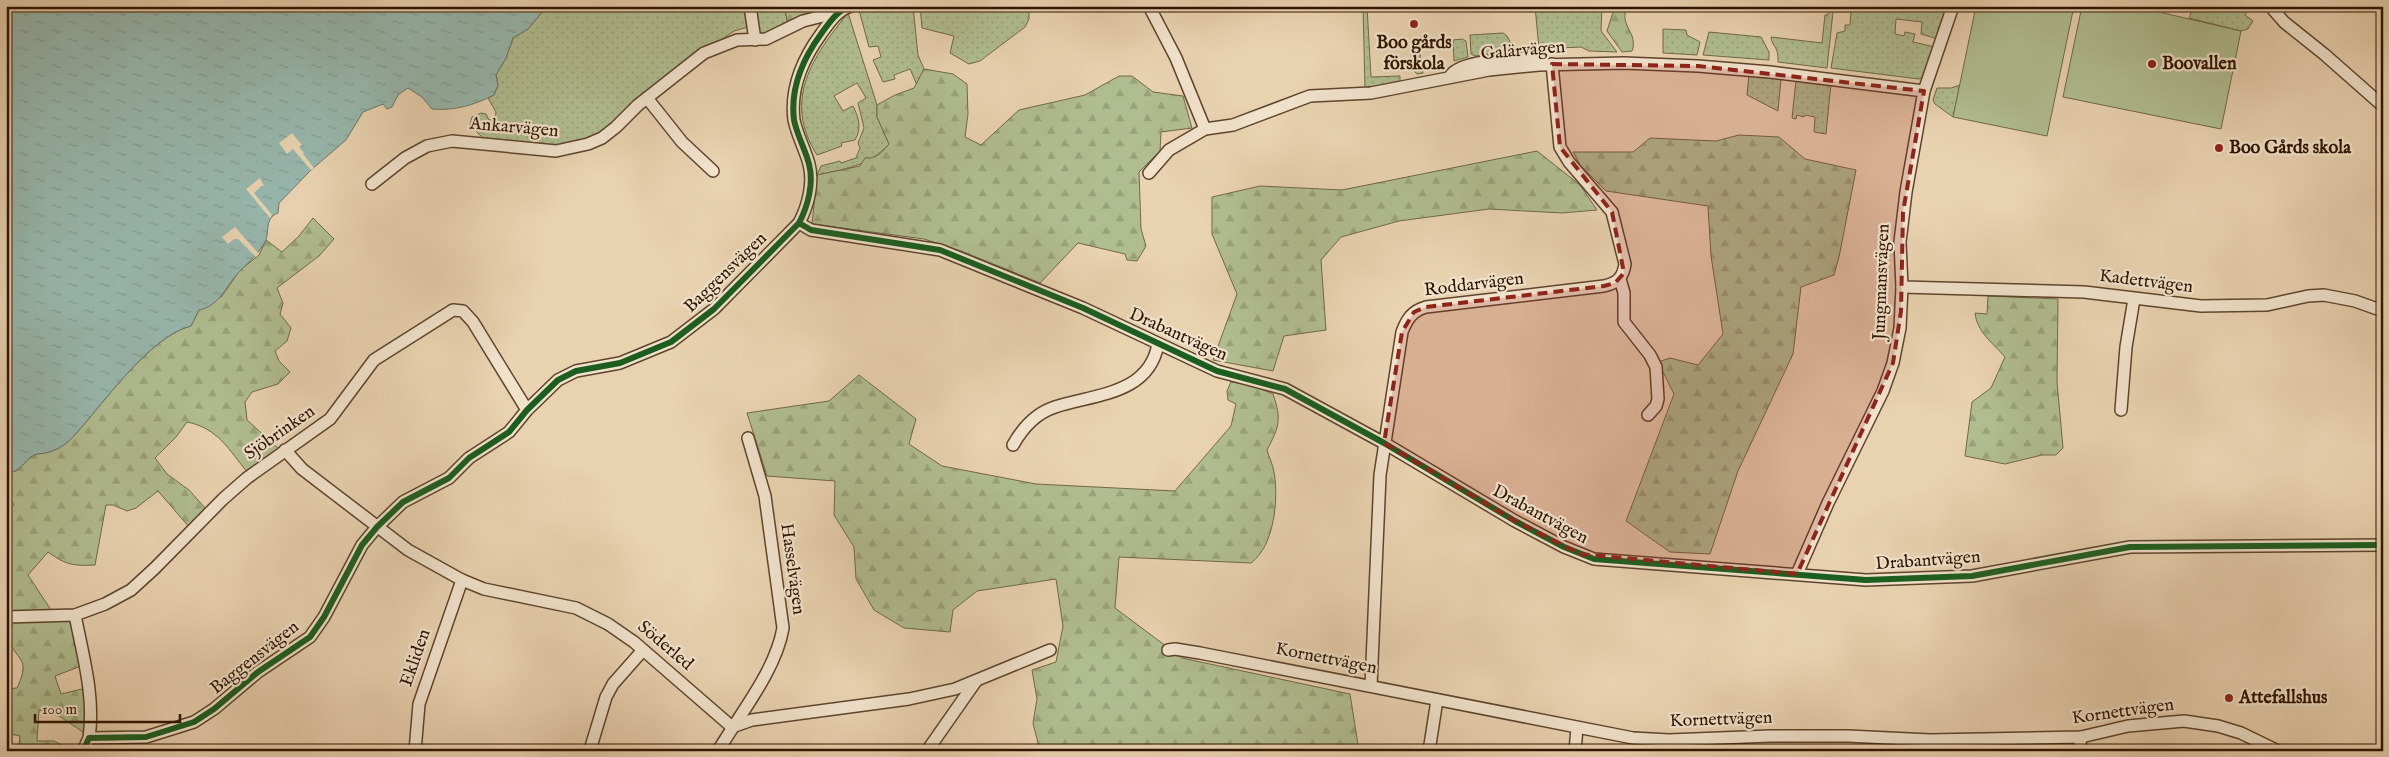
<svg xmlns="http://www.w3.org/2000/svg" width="2389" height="757" viewBox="0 0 2389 757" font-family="'IM FELL English',serif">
<defs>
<pattern id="grass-dots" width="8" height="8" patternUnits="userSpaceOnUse" patternTransform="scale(1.25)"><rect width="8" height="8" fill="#b0bd90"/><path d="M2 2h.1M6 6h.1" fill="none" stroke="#98a27a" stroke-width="1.8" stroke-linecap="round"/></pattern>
<pattern id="forest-firs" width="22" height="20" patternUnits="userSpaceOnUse" patternTransform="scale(1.25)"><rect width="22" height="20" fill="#b0bd90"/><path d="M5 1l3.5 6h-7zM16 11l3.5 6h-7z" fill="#98a27a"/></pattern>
<pattern id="water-ripples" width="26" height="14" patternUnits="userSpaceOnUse" patternTransform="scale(1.25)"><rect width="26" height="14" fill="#97b7ad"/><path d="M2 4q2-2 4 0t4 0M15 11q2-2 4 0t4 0" fill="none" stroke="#829c93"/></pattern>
</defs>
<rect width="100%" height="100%" fill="#e9d2b0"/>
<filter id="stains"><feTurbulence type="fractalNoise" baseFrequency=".004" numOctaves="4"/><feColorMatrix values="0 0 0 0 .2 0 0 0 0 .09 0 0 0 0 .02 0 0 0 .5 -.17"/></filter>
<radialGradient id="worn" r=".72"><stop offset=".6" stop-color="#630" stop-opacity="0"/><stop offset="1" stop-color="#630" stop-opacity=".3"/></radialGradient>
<!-- grass -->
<g fill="url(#grass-dots)" stroke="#706848">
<path d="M547,6h201v21l-14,4 -32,22 -103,83 -51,12 -64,-9 -14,-14 2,-8 9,-4 5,1 3,6 6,-1 1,-7 -8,-14 6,-3 4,-10 -2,-10 10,-17 7,-20 15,-9z"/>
<path d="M752,6h32l4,18 -10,7 -20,4z"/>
<path d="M878,6h35l5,49 6,14 -7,16 -7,-16 -16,6 1,4 -12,3 -10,-22 8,-3 -3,-11 -9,1 -10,-37z"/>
<path d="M920,6h109v13l-4,8 -45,34 -11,3 -19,-11 4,-17 -32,-8z"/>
<path d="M1363,6h4l4,71 29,-1v7l-35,6z"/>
<path d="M1535,6h67l-1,25 16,21 -28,-1 -8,-4 -42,2z"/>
<path d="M1826,6h120l2,2 -10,31 -17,-5 1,-12 -26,-3 -1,15 9,2 1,-4 10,2 -2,8 22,5 -12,30 -4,2 -88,-11 6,-35 8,-2v-6h5l1,-13h-18l-6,56 -49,-6c1,-16 -6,-15 -7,-25l51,6 3,-28h3l1,-7z"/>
<path d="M2200,6h50l-5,9 8,6 -5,8 -7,2 -52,-13 4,-10z"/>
<path d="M848,13l29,92v12l12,27c-20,22 -44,25 -72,31l4,-9 19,-5 1,2 15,-5 4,-10 -2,-5 6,-15 -6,-25 8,-5 -9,-15 -23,13 9,15 10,-5c6,12 9,22 2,34l-14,3 1,3 -25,9c-35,-55 -4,-99 31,-142z"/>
<path d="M1663,29l23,1 1,5 13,7 -3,13 -34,-2z"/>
<path d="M1709,32l52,5 8,15v8l-66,-5z"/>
<path d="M1503,33l4,3 8,15 -40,5 -4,-2 -1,-19z"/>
<path d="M1462,39l4,2 2,16 -14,4 -1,-21z"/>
<path d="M1418,46h3l-1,13 2,1 1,13 -6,1 -4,-4 -2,-15 7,-1z"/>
<path d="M1749,75l32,4 -3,32 -31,-16z"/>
<path d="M1796,80l35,4 -5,50 -12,-2 1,-15 -10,-2 -1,2 -7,-2 -1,4 -4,-1z"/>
<path d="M1960,85l-7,32 -18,-13 -2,-4 4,-12h14z"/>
</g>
<!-- forest -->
<g fill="url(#forest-firs)" stroke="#706848">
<path d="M784,6h53l-49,18z"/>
<path d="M1615,6h13c-11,19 11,26 4,45l-10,1 -15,-21z"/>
<path d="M924,69l29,5 14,10 1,30 -3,23 16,8 38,-35 66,-15 34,-19h13l21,16 30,4 9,32 -31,4 -1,19 -21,21 2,57 5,17 -9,15 -10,-1 -2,-6 -47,-11 -38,40 -79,-32 -37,-12 -112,-15 5,-49 43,-9 5,-8c12,1 16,-5 24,-14l-12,-27v-12l18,-10 19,-7z"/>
<path d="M1739,135l40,2 26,22 51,11 -17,87 -5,18 -33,12 -8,67 -55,117 -28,83 -40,-2 -44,-31 48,-127 -16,-32 12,-4 28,7 25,-31 -12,-78 -3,-50 -102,-15 -26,-26 -7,-13h60l17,-14 66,3z"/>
<path d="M1537,151l43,34 17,25 -35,3 -73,-4 -90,12 -58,16 -20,23 5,70 -42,6 -11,35 -60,-11 24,-66 -25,-60v-37l48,-11 82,4z"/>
<path d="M313,218l21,21 -15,17 -42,32 6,15 -3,11 11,14 -4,13 -12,10 4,10 11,11 -12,12 -26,8 -7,10 2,18 32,29 -31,24c-19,-23 -30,-45 -61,-51l-11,15 -21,21 12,16 22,16 17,19 -16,19 -32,-37 -22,17 -9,3 -14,-6h-7l-11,60c-22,1 -29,0 -47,-13l-20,23 23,35 -45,4v-103l8,-6 -4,-7 -4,1v-26c15,0 17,-12 28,-18 3,-2 8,-1 11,-2 10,-2 19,-7 27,-15 29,-31 77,-102 119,-112l8,-16 23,-14 18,-26 19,-15 7,-15 16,12 17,-16z"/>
<path d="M1988,296l70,3 -1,83 6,66 -7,7h-14l-37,9 -40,-8 7,-54 19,-14 14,-31c-12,-14 -28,-25 -30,-44l12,1z"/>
<path d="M859,375l57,44 -7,25 33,22 94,18 139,7 56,-65 5,-22 -8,-4 -1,-9 4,-9 20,3 22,9c9,26 6,33 -6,56 2,7 6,15 7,22 5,28 0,74 -23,91l-132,-6 -4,51 67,50 168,36 9,57h-319l-7,-28 4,-24 -5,-29 24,-8 7,-36 -7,-47 -79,12 -24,19 -3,22 -46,-4 -30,-18 -18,-31 -2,-32 -20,-32 1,-34 -68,-5 -20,-63 82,-12z"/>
<path d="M69,617l12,49 -26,10 6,18 21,-5 3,7 1,38 -33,-22 -14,-2 -2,31h17l19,10h-55l2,-15 -14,-3v-44l11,-1c17,-35 -7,-27 -7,-53 0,-4 3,-11 4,-15z"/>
</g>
<!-- garden -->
<g fill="#b0bd90" stroke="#706848">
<path d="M1976,6h98l-27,130 -94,-19z"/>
<path d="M2082,6h51l108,25 -20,98 -158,-32z"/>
</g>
<!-- water -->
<path fill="url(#water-ripples)" stroke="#6d7668" d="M6,6h541l-19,23 -15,9 -7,20 -10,17 2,10 -4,10c-20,10 -39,16 -62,14l-10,-12 -14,-9 -10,7 -6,12 -5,2 -4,-5 -20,8 -17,28 -35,30 -32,33 -1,10c-14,5 -8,19 -13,29 -9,15 -14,17 -25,29 -14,14 -20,35 -41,39l-8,16c-42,10 -90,81 -119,112 -8,8 -17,13 -27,15 -3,1 -8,0 -11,2 -11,6 -13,18 -28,18z"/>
<!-- pier -->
<g fill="#e9d2b0">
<path d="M292,133l10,12 -3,2 5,6 -1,1 11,14 -3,2 -18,-21 -6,5 -8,-11z"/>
<path d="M260,178l4,8h-3l-7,7 18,22 -2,3 -24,-29z"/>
<path d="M235,227l24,27 -3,3 -18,-18h-4l-6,5 -6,-7z"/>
</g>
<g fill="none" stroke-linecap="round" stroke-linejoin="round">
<!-- street casing -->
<g stroke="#5e442c" stroke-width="14">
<g id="street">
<path d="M750,6l5,34"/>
<path d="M1149,6l27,52 29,71"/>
<path d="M2270,6l14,16 40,32 59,52"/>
<path d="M1451,75c11,-15 61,-16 79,-17l7,6"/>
<path d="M647,98l35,44 31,29"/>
<path d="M1149,173l20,-23 36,-21 28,-4 77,-29 61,-3 118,-23 50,-5 85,-2 74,3 72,6 154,19"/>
<path d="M372,184l33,-26 22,-12 25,-5 104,10 32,-7 14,-6 14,-11 22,-22 66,-52 33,-13 29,-1 37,-18 36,-9"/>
<path d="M799,223l12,7 129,20 143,58 134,63 68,18 99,54 131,78 49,26 30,12 272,21 106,-4 158,-29 253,-2"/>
<path d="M1620,279l4,14v29l26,33 6,12 2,32 -2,7 -8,9"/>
<path d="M1902,287l182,5 117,14 66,-1 41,-9 16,-1 31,6 28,10"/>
<path d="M2121,410l5,-63 8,-48"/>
<path d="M1013,445c9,-16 23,-32 42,-38 39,-13 94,-12 103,-63"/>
<path d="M285,450l17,19 106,81 54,30 22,9 92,19 32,16 26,18 98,85 20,-7 157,-21 46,-10 95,-39"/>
<path d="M1797,574l31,-71 55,-112 10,-28 7,-35 2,-41 -2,-45 6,-50 18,-101 29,-85"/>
<path d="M75,615c8,41 20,82 14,123"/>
<path d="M6,617l69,-2 30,-11 26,-14 24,-22 68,-69 24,-21 83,-59 44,-59 79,-50 10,1 10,11 54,88"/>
<path d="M1168,650l7,-1 25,4 433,85 36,2 101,-4h78l82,4 151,-3 47,-11 56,-5 34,5 23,7 37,18"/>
<path d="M1371,686l9,-211 22,-143c5,-13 10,-21 24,-25l178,-21c13,-3 19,-8 21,-22l-13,-52 -43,-50 -9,-15 -8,-83"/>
<path d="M590,750l16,-53 7,-13 30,-34"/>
<path d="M83,751l6,-13 57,-1 48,-15 20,-13 44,-37 52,-35 14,-20 38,-72 15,-18 26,-25 46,-24 20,-20 40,-26 18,-22 31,-30 18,-9 44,-8 51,-21 43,-33 85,-86c9,-17 15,-40 10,-59 -4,-15 -12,-29 -15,-44 -4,-32 8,-60 27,-86 8,-11 16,-24 30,-28"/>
<path d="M415,751l4,-47 43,-124"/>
<path d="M718,751c22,-37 58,-81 65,-123l-18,-132 -17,-58"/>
<path d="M927,751l49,-70"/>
<path d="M1429,751l8,-51"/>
<path d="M1575,751l2,-23"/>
<path d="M2079,751l2,-14"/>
</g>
</g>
<!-- street -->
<use href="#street" stroke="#f1e2cc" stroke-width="11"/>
<!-- cycleway casing -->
<g stroke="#f1e2cc" stroke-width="9">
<g id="cycleway">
<path d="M799,223l12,7 129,20 143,58 134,63 68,18 99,54 131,78 49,26 30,12 272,21 106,-4 158,-29 253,-2"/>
<path d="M83,751l6,-13 57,-1 48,-15 20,-13 44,-37 52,-35 14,-20 38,-72 15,-18 26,-25 46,-24 20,-20 40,-26 18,-22 31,-30 18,-9 44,-8 51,-21 43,-33 85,-86c9,-17 15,-40 10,-59 -4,-15 -12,-29 -15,-44 -4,-32 8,-60 27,-86 8,-11 16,-24 30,-28"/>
</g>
</g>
<!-- cycleway -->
<use href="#cycleway" stroke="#1b5e20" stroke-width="6"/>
</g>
<!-- marked area -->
<path fill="#8f2418" fill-opacity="0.2" stroke="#8f2418" stroke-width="4" stroke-dasharray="10 6" stroke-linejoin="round" d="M1552,64l146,2 226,25 -21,121 -2,99 -8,52 -96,211 -217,-20 -65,-33 -131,-78 18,-111 12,-20 12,-5 178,-21 11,-3 9,-10 -12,-61 -52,-65z"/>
<!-- markers -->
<g fill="#8f2418" stroke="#f1e2cc" stroke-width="2">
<circle cx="1414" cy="24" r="5"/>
<circle cx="2152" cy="64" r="5"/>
<circle cx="2219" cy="148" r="5"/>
<circle cx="2229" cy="698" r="5"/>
</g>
<g text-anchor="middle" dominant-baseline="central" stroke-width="4.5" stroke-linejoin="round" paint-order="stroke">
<!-- poi labels -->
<g font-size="18" font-weight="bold" fill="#2f1400" stroke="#f1e2cc" text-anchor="start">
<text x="1414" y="43" text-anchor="middle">Boo gårds<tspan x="1414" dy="21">förskola</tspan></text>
<text x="2162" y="64">Boovallen</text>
<text x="2229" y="148">Boo Gårds skola</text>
<text x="2239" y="698">Attefallshus</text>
</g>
<!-- street labels -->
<g font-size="18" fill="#2f1400" stroke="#f1e2cc">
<text transform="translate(1523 51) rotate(-5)">Galärvägen</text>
<text transform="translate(514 128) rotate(5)">Ankarvägen</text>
<text transform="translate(726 273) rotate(-44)">Baggensvägen</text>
<text transform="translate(1882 282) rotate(-88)">Jungmansvägen</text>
<text transform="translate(2146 282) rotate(7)">Kadettvägen</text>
<text transform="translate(1474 285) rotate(-7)">Roddarvägen</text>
<text transform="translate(1178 335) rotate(24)">Drabantvägen</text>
<text transform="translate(280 433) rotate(-35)">Sjöbrinken</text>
<text transform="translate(1540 515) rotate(28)">Drabantvägen</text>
<text transform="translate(1928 561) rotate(-4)">Drabantvägen</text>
<text transform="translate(792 569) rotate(82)">Hasselvägen</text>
<text transform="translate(665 646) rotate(40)">Söderled</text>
<text transform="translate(255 658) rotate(-38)">Baggensvägen</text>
<text transform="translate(416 658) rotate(-71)">Ekliden</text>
<text transform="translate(1326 659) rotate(11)">Kornettvägen</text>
<text transform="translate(2123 712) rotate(-8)">Kornettvägen</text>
<text transform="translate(1721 720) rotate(-2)">Kornettvägen</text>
</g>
</g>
<!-- margin -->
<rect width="2389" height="757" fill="none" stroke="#e9d2b0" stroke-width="25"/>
<rect x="8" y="8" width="2374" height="742" fill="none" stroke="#2f1400" stroke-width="2.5"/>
<rect x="12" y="12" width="2364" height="732" fill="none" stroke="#2f1400"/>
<!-- scale -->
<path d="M35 714v8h145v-8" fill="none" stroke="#2f1400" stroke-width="2.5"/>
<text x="42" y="714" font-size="15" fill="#2f1400" stroke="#f1e2cc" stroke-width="4" paint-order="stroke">100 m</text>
<rect width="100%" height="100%" filter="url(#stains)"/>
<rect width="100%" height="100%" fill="url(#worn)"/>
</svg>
